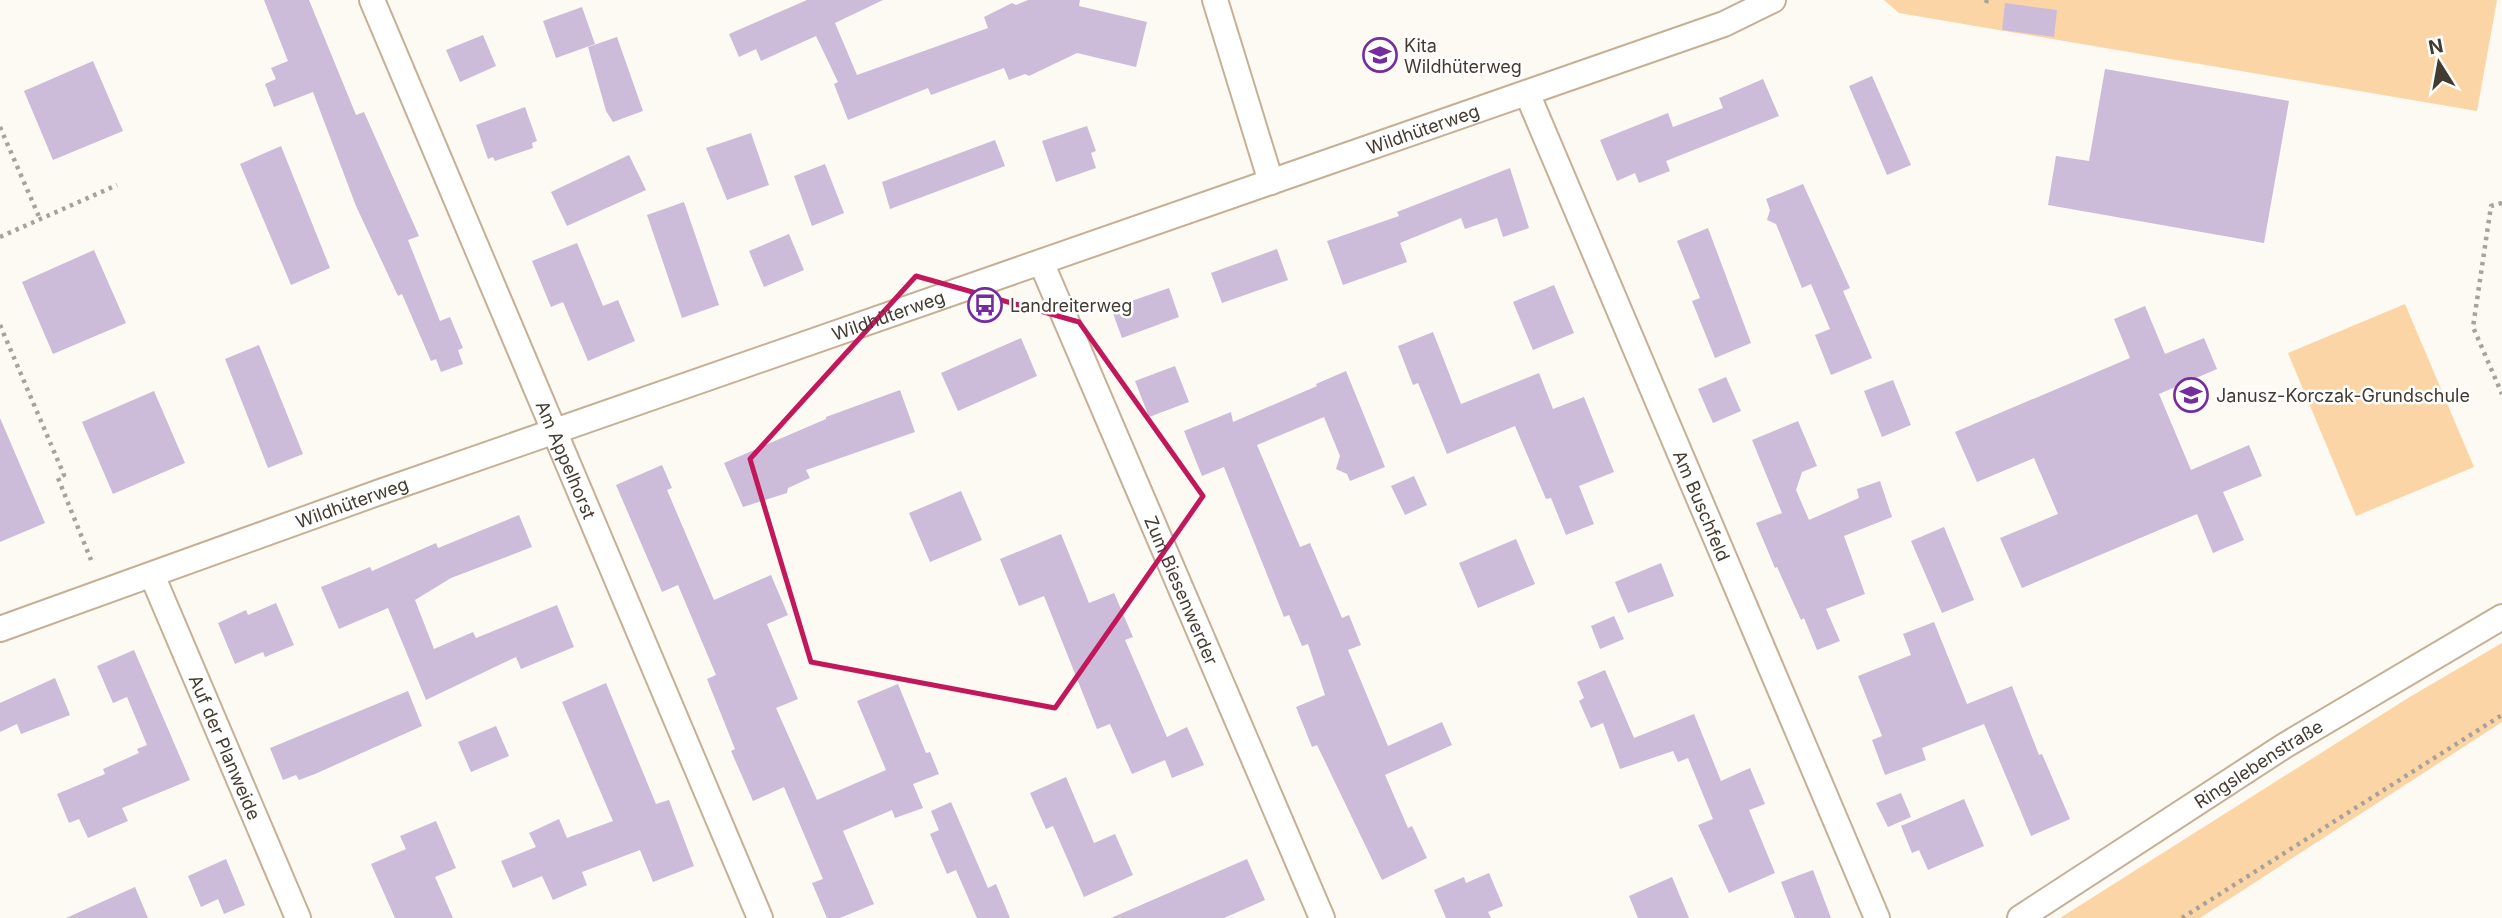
<svg xmlns="http://www.w3.org/2000/svg" width="2502" height="918" viewBox="0 0 2502 918" font-family="Inter,sans-serif">
<rect width="100%" height="100%" fill="#fdf9f3"/>
<!-- green -->
<g fill="#fbd5a6">
<path d="M1884,0h613l-20,111 -578,-98z"/>
<path d="M2405,304l69,163 -118,49 -68,-163z"/>
<path d="M2502,643v79l-302,196h-140l348,-220z"/>
</g>
<!-- building -->
<g fill="#ccbcd9">
<path d="M264,0h45l47,115 8,-3 55,124 -11,4 32,81 10,-4 13,31 -5,2 5,14 -22,8 -5,-13 -5,2 -29,-67 -4,2 -42,-90 -43,-114 -39,15 -9,-23 11,-5 -5,-11 17,-7z"/>
<path d="M807,0h76l-48,23 22,52 131,-47 -4,-11 28,-14 4,2 12,-5h52l-1,6 68,16 -11,45 -59,-14 -48,23 -4,-2 -16,6 -5,-12 -73,27 -3,-7 -80,32 -14,-36 4,-2 -22,-46 -55,25 -5,-12 -17,8 -10,-23z"/>
<path d="M2005,3l52,7 -3,27 -52,-7z"/>
<path d="M582,7l13,37 -39,14 -13,-37z"/>
<path d="M483,35l13,31 -36,16 -14,-32z"/>
<path d="M617,37l26,74 -30,11 -7,-11 -18,-64z"/>
<path d="M93,61l30,70 -70,29 -29,-69z"/>
<path d="M2105,69l184,32 -25,142 -216,-38 8,-49 33,5z"/>
<path d="M1872,76l39,89 -24,10 -38,-89z"/>
<path d="M1763,79l16,37 -113,45 4,10 -31,12 -4,-10 -18,8 -17,-41 68,-27 5,14 50,-19 -4,-10z"/>
<path d="M525,107l12,34 -5,2 1,5 -38,13 -2,-4 -5,2 -12,-34z"/>
<path d="M1087,126l9,25 -5,2 5,15 -40,14 -14,-41z"/>
<path d="M751,133l18,52 -42,15 -21,-52z"/>
<path d="M995,140l10,26 -115,43 -8,-27z"/>
<path d="M281,146l49,122 -39,17 -51,-121z"/>
<path d="M629,155l17,35 -79,36 -16,-34z"/>
<path d="M825,164l19,49 -32,13 -18,-50z"/>
<path d="M1510,168l19,60 -26,9 -6,-19 -32,11 -4,-11 -61,25 7,19 -64,23 -16,-44 72,-25 -2,-4z"/>
<path d="M1803,184l47,104 -7,3 29,67 -41,17 -16,-40 15,-6 -19,-45 -9,4 -26,-64 -9,-4 3,-10 -4,-11z"/>
<path d="M684,202l35,103 -37,13 -35,-103z"/>
<path d="M1708,228l43,115 -36,15 -23,-57 8,-3 -23,-57z"/>
<path d="M789,234l15,36 -40,17 -15,-36z"/>
<path d="M577,243l26,63 15,-6 17,41 -47,20 -25,-59 -12,5 -19,-46z"/>
<path d="M1277,249l11,31 -66,23 -11,-30z"/>
<path d="M94,250l32,73 -73,31 -31,-72z"/>
<path d="M1554,285l20,48 -41,17 -20,-48z"/>
<path d="M1169,288l10,29 -57,21 -11,-30z"/>
<path d="M2145,306l20,48 39,-16 13,31 -58,25 32,76 58,-25 13,31 -39,16 21,48 -31,13 -16,-39 -175,74 -22,-50 58,-24 -24,-56 -57,24 -22,-50 175,-74 -16,-39z"/>
<path d="M1433,332l28,72 78,-31 14,36 31,-12 30,75 -35,14 15,38 -28,11 -15,-37 -5,1 -31,-73 -68,28 -29,-71 -5,2 -15,-39z"/>
<path d="M1021,338l16,38 -79,35 -17,-38z"/>
<path d="M259,345l44,109 -35,14 -43,-109z"/>
<path d="M1175,366l14,36 -40,15 -14,-36z"/>
<path d="M1346,371l39,96 -35,14 -3,-7 -11,-5 4,-13 -16,-39 -67,28 43,102 10,-4 32,75 7,-3 12,30 -13,5 40,96 54,-24 10,23 -67,30 23,53 4,-2 15,32 -45,22 -65,-135 -5,2 -16,-40 29,-12 -17,-51 -6,2 -13,-31 -5,2 -60,-150 -22,9 -18,-45 47,-19 2,10 84,-36 -1,-2z"/>
<path d="M1726,377l15,34 -28,12 -15,-34z"/>
<path d="M1893,380l18,45 -29,12 -18,-46z"/>
<path d="M900,390l15,42 -109,38 4,8 -22,10 -1,5 -44,14 -19,-44 102,-44v-2z"/>
<path d="M154,391l31,72 -72,31 -31,-72z"/>
<path d="M0,418l45,105 -45,19z"/>
<path d="M1798,421l19,45 -15,6 -6,18 13,30 50,-22 -2,-9 23,-8 12,36 -48,19 21,58 -39,15 14,32 -23,9 -13,-32 -3,2 -24,-53 -2,1 -19,-45 26,-10 -30,-73z"/>
<path d="M662,465l10,23 -5,2 47,110 57,-25 17,40 -21,9 31,75 -22,9 41,92 69,-30 -29,-69 41,-17 28,69 4,-1 9,22 -26,10 10,24 -28,10 -3,-8 -49,21 31,73 -34,14h-13l-15,-35 11,-4 -39,-92 -31,14 -22,-50 4,-2 -28,-70 9,-4 -38,-90 -16,7 -46,-107z"/>
<path d="M1414,476l13,29 -22,10 -14,-29z"/>
<path d="M961,491l21,49 -52,22 -21,-49z"/>
<path d="M519,515l13,32 -81,31 -36,22 19,49 39,-17 3,6 81,-33 17,42 -53,22 -5,-12 -90,43 -38,-92 -49,21 -18,-42 49,-20 2,4 64,-28 2,5z"/>
<path d="M1944,527l30,73 -32,13 -31,-72z"/>
<path d="M1061,534l28,69 25,-10 19,44 -8,3 42,97 20,-10 17,38 -32,13 -7,-18 -33,14 -22,-50 -13,5 -53,-133 -25,10 -19,-47z"/>
<path d="M1516,539l19,45 -57,24 -19,-45z"/>
<path d="M1661,563l13,33 -46,17 -13,-31z"/>
<path d="M276,603l18,42 -29,12 -2,-5 -28,12 -17,-41 28,-13 2,5z"/>
<path d="M1614,616l10,23 -24,10 -9,-23z"/>
<path d="M1934,622l33,82 45,-18 27,69 3,-1 28,65 -39,17 -47,-112 -62,24 4,12 -41,15 -13,-35 10,-4 -24,-60 53,-21 -8,-21z"/>
<path d="M134,650l56,130 -68,28 6,13 -40,17 -9,-19 -10,4 -12,-29 48,-20 -2,-5 36,-16 -2,-4 10,-4 -20,-48 -14,6 -16,-37z"/>
<path d="M1605,670l29,68 60,-24 27,67 29,-13 15,36 -16,6 26,63 -46,20 -31,-68 15,-6 -25,-61 -10,4 -5,-11 -53,18 -17,-46 -12,5 -12,-27 5,-3 -7,-16z"/>
<path d="M55,678l15,37 -49,19 -4,-10 -17,8v-29z"/>
<path d="M606,683l50,121 13,-4 25,66 -41,16 -13,-32 -58,22 5,13 -34,15 -11,-24 -29,12 -12,-27 35,-14 -7,-14 30,-14 8,19 46,-17 -51,-119z"/>
<path d="M408,691l14,35 -107,48 -16,6 -3,-5 -13,5 -13,-32z"/>
<path d="M496,726l13,30 -38,16 -13,-30z"/>
<path d="M1066,777l28,66 21,-9 18,41 -49,22 -31,-71 -7,3 -16,-36z"/>
<path d="M1901,793l10,24 -23,10 -12,-24z"/>
<path d="M1964,799l20,47 -56,24 -9,-20 -7,3 -11,-27z"/>
<path d="M951,802l37,86 8,-4 14,34h-33l-21,-48 -9,4 -17,-40 9,-4 -8,-19z"/>
<path d="M436,821l20,47 -21,9 18,41h-58l-24,-54 35,-15 -6,-13z"/>
<path d="M226,859l19,46 -21,9 -6,-15 -17,8 -13,-31z"/>
<path d="M1247,859l18,41 -41,18h-113z"/>
<path d="M1813,870l18,48h-36l-14,-36z"/>
<path d="M1489,873l14,33 -15,6 3,6h-45l-12,-28 30,-13 2,6z"/>
<path d="M1672,877l17,41h-51l-9,-22z"/>
<path d="M135,887l13,31h-82z"/>
</g>
<g fill="none" stroke-linecap="round" stroke-linejoin="round">
<!-- minor casing -->
<g stroke="#c5b096" stroke-width="28">
<g id="minor">
<path id="s1" d="M372,0l388,918"/>
<path d="M1215,0l56,182"/>
<path id="s2" d="M1527,93l350,825"/>
<path id="s3" d="M1041,262l281,656"/>
<path id="s4" d="M152,575l146,343"/>
<path id="s5" d="M0,629l380,-137 1344,-468 49,-24"/>
<path id="s6" d="M2020,918l264,-172 218,-129"/>
</g>
</g>
<!-- path -->
<g stroke="#a8a299" stroke-width="4.5" stroke-dasharray="3.5 5" stroke-linecap="butt">
<path d="M1986,3l1,-3"/>
<path d="M0,127l40,92"/>
<path d="M2502,203l-11,3 -18,121 29,67"/>
<path d="M0,237l117,-52"/>
<path d="M0,325l64,150 -6,3 33,82"/>
<path d="M2182,918l320,-203"/>
</g>
<!-- minor -->
<use href="#minor" stroke="#fff" stroke-width="24"/>
</g>
<!-- marked area -->
<path fill="none" stroke="#c2185b" stroke-width="5" stroke-linejoin="round" d="M916,276l163,46 124,174 -148,212 -244,-46 -61,-203z"/>
<!-- icons -->
<defs>
<g id="school-ring" transform="scale(1.75)"><circle r="9.5" fill="#fff" stroke="#742c9f" stroke-width="1.5"/><path d="M0-5L7-2L0 1L-7-2ZM-4 1L0 2.5L4 1V4Q0 6-4 4Z" fill="#742c9f"/></g>
<g id="bus-ring" transform="scale(1.75)"><circle r="9.5" fill="#fff" stroke="#742c9f" stroke-width="1.5"/><path d="M-5-6H5V4H4V6H2V4H-2V6H-4V4H-5ZM-3.5-4V0h7V-4ZM-3.5 1.2v1.5H-2V1.2ZM2 1.2v1.5H3.5V1.2Z" fill="#742c9f"/></g>
</defs>
<g fill-rule="evenodd">
<use href="#school-ring" x="1380" y="55"/>
<use href="#bus-ring" x="985" y="305"/>
<use href="#school-ring" x="2191" y="395"/>
</g>
<g text-anchor="middle" dominant-baseline="central" stroke-width="5" stroke-linejoin="round" paint-order="stroke">
<!-- poi labels -->
<g font-size="18" fill="#443b30" stroke="#fff" text-anchor="start">
<text x="1404" y="45">Kita<tspan x="1404" dy="21">Wildhüterweg</tspan></text>
<text x="1010" y="305">Landreiterweg</text>
<text x="2216" y="395">Janusz-Korczak-Grundschule</text>
</g>
<!-- street labels -->
<g font-size="18" fill="#443b30" stroke="#fff">
<text stroke="none"><textPath href="#s5" startOffset="1508">Wildhüterweg</textPath></text>
<text stroke="none"><textPath href="#s5" startOffset="942">Wildhüterweg</textPath></text>
<text stroke="none"><textPath href="#s1" startOffset="499">Am Appelhorst</textPath></text>
<text stroke="none"><textPath href="#s5" startOffset="374">Wildhüterweg</textPath></text>
<text stroke="none"><textPath href="#s2" startOffset="448">Am Buschfeld</textPath></text>
<text stroke="none"><textPath href="#s3" startOffset="357">Zum Biesenwerder</textPath></text>
<text stroke="none"><textPath href="#s4" startOffset="187">Auf der Planweide</textPath></text>
<text stroke="none"><textPath href="#s6" startOffset="284">Ringslebenstraße</textPath></text>
</g>
</g>
<!-- north arrow -->
<g transform="translate(2439 63) rotate(349)" stroke="#ffffff" stroke-width="5" paint-order="stroke">
<path d="M0-5L12 26L0 18L-12 26Z" fill="#443b30"/>
<text y="-10" font-size="19" font-weight="bold" text-anchor="middle" fill="#443b30">N</text>
</g>
</svg>
